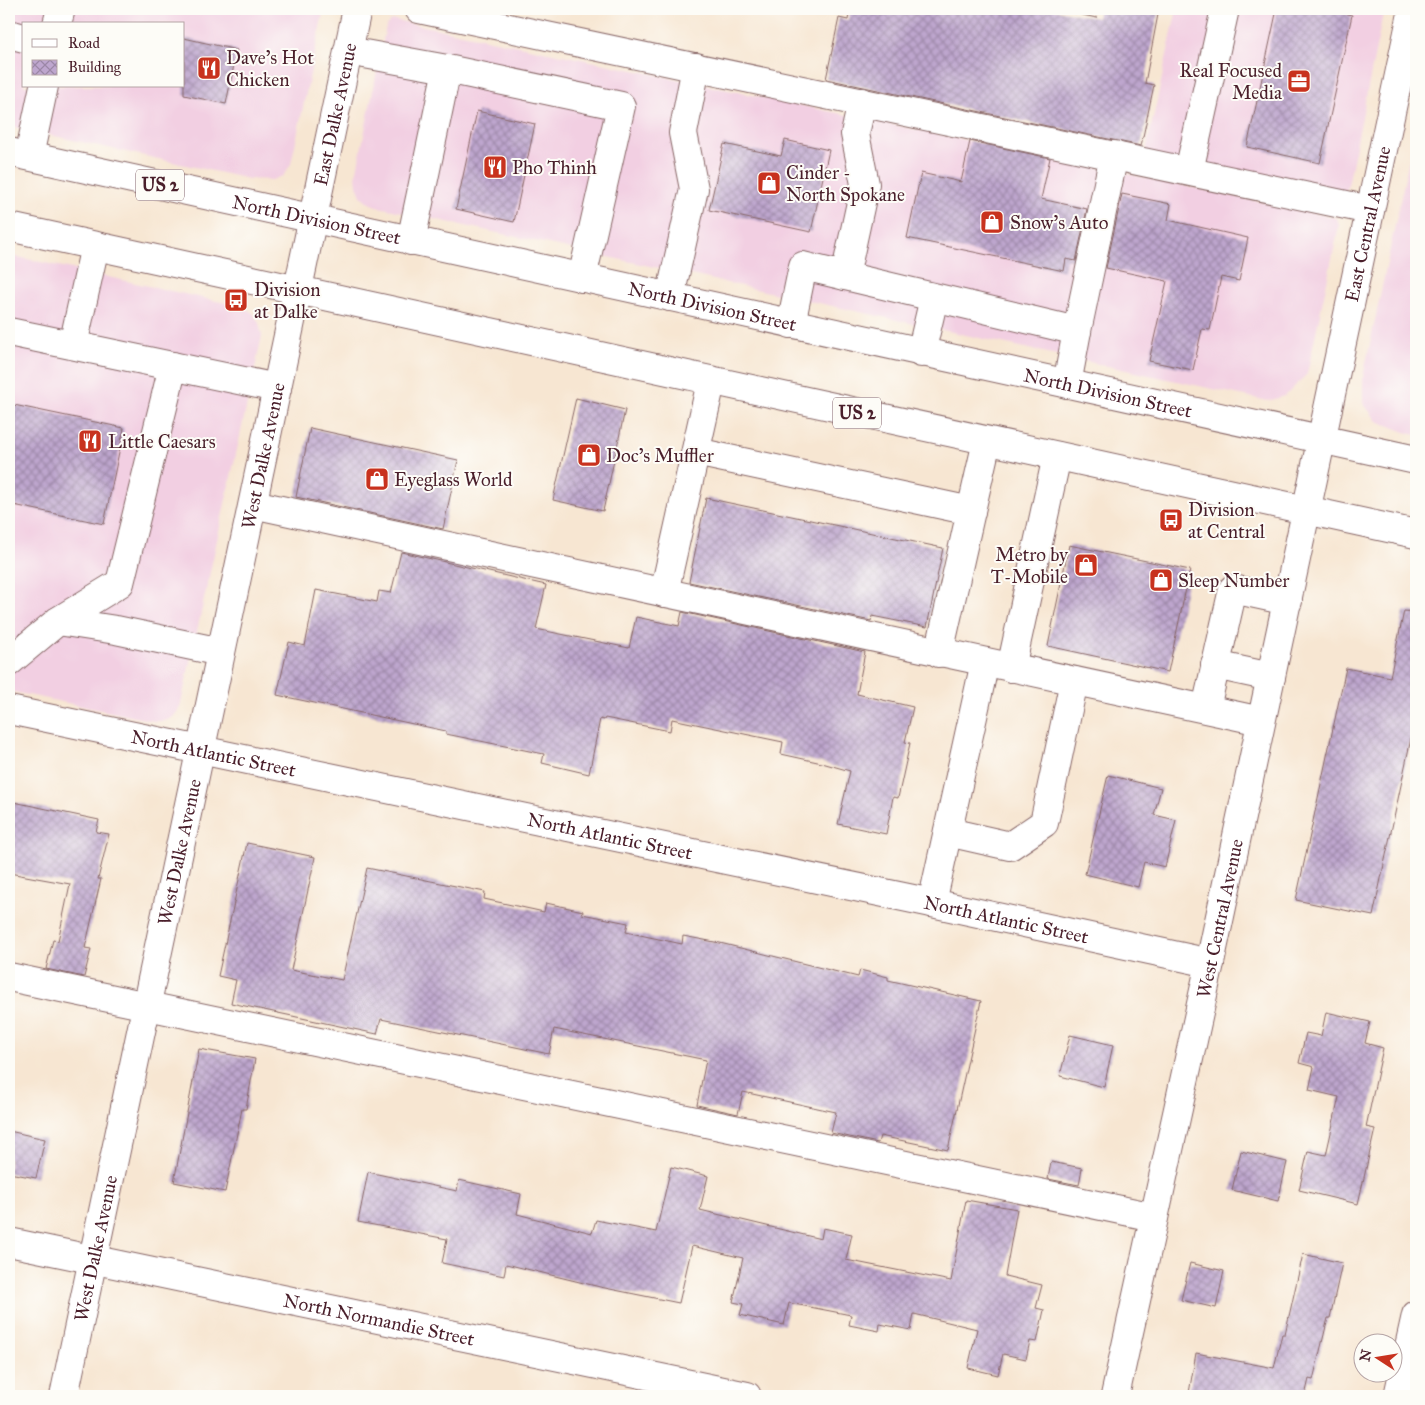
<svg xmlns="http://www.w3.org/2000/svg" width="1425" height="1405" viewBox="0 0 1425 1405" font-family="'IM FELL Great Primer',serif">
<defs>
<pattern id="building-cross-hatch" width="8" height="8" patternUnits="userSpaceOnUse" patternTransform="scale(1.25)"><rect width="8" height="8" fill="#bea6ce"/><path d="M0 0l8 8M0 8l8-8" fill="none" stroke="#9c87a7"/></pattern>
</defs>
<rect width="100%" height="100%" fill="#fdfcf7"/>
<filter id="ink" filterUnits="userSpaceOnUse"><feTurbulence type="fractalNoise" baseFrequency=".02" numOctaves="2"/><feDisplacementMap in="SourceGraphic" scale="10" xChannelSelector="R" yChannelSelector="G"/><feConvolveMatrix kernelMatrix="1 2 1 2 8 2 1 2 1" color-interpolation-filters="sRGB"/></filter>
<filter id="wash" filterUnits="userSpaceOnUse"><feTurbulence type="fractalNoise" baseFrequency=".0096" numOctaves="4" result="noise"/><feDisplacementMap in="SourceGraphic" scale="20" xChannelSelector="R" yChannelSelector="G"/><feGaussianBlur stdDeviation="1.12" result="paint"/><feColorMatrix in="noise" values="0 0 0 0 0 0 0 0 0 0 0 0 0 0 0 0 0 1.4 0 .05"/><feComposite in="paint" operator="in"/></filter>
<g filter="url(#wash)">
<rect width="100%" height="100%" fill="#f7e6d2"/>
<!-- built -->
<g fill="#f2cfe2" fill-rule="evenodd">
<path d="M9,9h315l-33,155 -8,12 -11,4 -23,-1 -240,-53zM24,24h160v62h-160z"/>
<path d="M1177,9h207l-37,181 -8,4 -194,-39z"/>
<path d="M395,20l942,198 2,8 -32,148 -22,22 -17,5 -889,-194 -10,-4 -8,-7 -4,-11 -1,-10 30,-149 4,-5z"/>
<path d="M1416,126v309l-11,-3 -28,-11 -14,-18v-26z"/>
<path d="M9,255l234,52 10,6 6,10 3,13 -82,372 -7,9 -8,4h-11l-145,-30z"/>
</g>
<g id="blocks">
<!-- building -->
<g fill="url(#building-cross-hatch)">
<path d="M850,9h203l44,9 2,-9h60l-14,74 9,2 -13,61 -315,-67 13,-61 9,2z"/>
<path d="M1277,9h45l30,6 -32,148 -73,-16z"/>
<path d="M184,38l53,12 -11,54 -42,-9z"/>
<path d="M477,111l58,13 -21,98 -58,-13z"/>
<path d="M785,140l44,10 -18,82 -102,-22 15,-66 57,12z"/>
<path d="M970,141l80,17 -9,41 46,10 -11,52 -10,-2 -2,12 -157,-33 14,-65 40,9z"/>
<path d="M1122,194l49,10 -3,16 80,18 -9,43 -18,-4 -11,53 -8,-1 -9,41 -44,-9 18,-80 -61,-13z"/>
<path d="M576,398l49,12 -22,101 -50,-11z"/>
<path d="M9,404l115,24 -20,96 -95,-20z"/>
<path d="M310,428l148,32 -15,69 -147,-32z"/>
<path d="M706,498l237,50 -16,79 -55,-11 -1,5 -182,-39z"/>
<path d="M1069,545l121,25 -22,102 -120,-26z"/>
<path d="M401,552l145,33 -10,44 93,19 7,-31 43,9 3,-14 183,40 -8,42 56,13 -8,35 5,1 -12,55 -5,-1 -7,37 -48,-10 12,-53 -28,-8 -41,-9 2,-12 -111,-23 -2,12 -65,-13 -1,2 -4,-1 -11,55 -47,-11 2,-9 -98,-20v-3l-169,-36 12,-53 16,4 11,-56 61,12 2,-11 12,2z"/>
<path d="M1404,611l12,1v103l-43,201 -77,-16 50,-232 44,9z"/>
<path d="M1108,775l53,13 -7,27 22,5 -11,47 -21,-5 -6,25 -53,-13z"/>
<path d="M9,801l90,19 -3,12 13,2 -11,45h3l-16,69 6,1 -7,28 -38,-8 7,-29 5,1 12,-57 -61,-11z"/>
<path d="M247,843l68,14 -24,113 51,10 25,-112 118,24 -1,7 60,13 2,-9 37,8 -1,3 46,9 -2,9 56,12 1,-8 37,7 138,34 2,-7 28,7v3l93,21 -33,149 -68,-14 -2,7 -47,-10 5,-21 -93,-20 -5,22 -41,-9 9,-45 -63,-13 -89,-18 -5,25 -168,-35 -4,15 -146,-31 5,-23 -18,-4z"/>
<path d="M1326,1012l44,10 -5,21 18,5 -17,79 9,2 -17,75 -59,-14 9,-39 18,4 13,-58 -30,-7 5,-23 -15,-4 7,-30 15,3z"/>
<path d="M1070,1035l43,10 -9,42 -44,-11z"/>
<path d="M199,1049l56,10 -9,50h-4l-17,83 -51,-10z"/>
<path d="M9,1131l36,8 -9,39 -27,-5z"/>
<path d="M1241,1151l46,11 -9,39 -46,-11z"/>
<path d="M1051,1162l31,6 -3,17 -31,-6z"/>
<path d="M671,1167l37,9 -8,34 121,29 2,-11 29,6 -6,26 105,21 15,-81 51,9 -12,67 37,9 -6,23 8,2 -7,32 -7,-1 -4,18 -23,-5 -5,21 -30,-7 9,-39 -63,-15 -3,16 -31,-6 -1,7 -30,-6 2,-10 -62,-12 -5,22 -44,-10 3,-11 -10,-2 10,-44 -51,-12 -13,57 -79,-16 -94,-23 -2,12 -62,-13 5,-24 -89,-17 10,-50 89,19 2,-11 62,14 -4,20 75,19 4,-13 60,12z"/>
<path d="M1303,1254l39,9 -12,55h-2l-15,62 -4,-1 -4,17h-99l-17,-3 7,-40 78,15 8,-34h3z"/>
<path d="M1190,1263l34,8 -8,37 -35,-8z"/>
</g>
</g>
</g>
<g filter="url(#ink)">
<use href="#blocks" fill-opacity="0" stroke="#876565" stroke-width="1"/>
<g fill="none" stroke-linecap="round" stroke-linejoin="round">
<!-- minor casing -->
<g stroke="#876565" stroke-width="30">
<g id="minor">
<path d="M419,9l951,201"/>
<path d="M57,24l4,-15"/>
<path d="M9,34l15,4"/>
<path d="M348,51l99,18 174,37 -39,172"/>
<path d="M29,156l15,-70"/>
<path d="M1189,171l36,-162"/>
<path d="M411,241l36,-172"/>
<path d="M845,276l232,55 37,-176"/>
<path d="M670,297l24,-108 -11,-56 13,-66"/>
<path d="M791,324l12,-58 42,10 20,-92 -10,-50 7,-32"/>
<path d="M9,332l268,56"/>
<path d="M73,345l22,-99"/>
<path d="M921,353l13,-55"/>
<path d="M1067,384l10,-53"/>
<path d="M696,452l275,59 -32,142"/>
<path d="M253,504l1008,217"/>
<path d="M971,511l16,-70"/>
<path d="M664,593l47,-211"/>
<path d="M58,621l58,9 105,22"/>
<path d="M9,662l49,-41 62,-38 53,-217"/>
<path d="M1215,665l56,12"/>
<path d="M1011,668l46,-212"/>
<path d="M1206,708l27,-119 55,12"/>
<path id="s1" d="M9,710l923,193 278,60"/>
<path d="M948,832l62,14 34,-23 30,-142"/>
<path d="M932,903l53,-241"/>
<path d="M9,977l1145,240"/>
<path id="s2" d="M9,1242l738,154"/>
<path id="s3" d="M64,1396l293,-1387"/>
<path id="s4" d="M1115,1396l95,-433 203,-954"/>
<path d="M1398,1396l18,-81"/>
</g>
</g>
<!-- major casing -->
<g stroke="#876565" stroke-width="30">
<g id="major">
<path id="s5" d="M9,152l1407,308"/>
<path d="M9,227l1407,307"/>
</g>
</g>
<!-- minor -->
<use href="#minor" stroke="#fff" stroke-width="28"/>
<!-- major -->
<use href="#major" stroke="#fff" stroke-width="28"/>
</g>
</g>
<!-- icons -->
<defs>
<g id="restaurant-square" transform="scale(1.25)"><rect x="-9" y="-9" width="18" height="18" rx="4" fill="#c8321e" stroke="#fdfcf7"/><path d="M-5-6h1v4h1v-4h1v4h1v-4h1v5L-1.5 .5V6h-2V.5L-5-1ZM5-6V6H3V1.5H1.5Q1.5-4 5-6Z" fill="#fff"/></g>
<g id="office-square" transform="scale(1.25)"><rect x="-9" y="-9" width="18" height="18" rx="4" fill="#c8321e" stroke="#fdfcf7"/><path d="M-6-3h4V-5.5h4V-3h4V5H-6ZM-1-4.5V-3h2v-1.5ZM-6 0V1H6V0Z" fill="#fff"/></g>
<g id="shop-square" transform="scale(1.25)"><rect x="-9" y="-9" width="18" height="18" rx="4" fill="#c8321e" stroke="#fdfcf7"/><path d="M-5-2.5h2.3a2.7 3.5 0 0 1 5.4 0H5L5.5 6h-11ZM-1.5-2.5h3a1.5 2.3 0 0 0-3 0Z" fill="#fff"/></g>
<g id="bus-square" transform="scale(1.25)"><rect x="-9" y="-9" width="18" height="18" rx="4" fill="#c8321e" stroke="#fdfcf7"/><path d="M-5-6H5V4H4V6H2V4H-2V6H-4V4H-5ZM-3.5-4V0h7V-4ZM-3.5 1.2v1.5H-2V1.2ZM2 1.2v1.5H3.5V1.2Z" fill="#fff"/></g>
</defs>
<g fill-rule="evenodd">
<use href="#restaurant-square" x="209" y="68"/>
<use href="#office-square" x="1299" y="81"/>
<use href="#restaurant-square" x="495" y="167"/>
<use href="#shop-square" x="769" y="183"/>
<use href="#shop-square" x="992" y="222"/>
<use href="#bus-square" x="236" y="300"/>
<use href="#restaurant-square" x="90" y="441"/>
<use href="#shop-square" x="589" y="455"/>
<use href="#shop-square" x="377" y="479"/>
<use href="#bus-square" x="1171" y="520"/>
<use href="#shop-square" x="1086" y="565"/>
<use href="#shop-square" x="1161" y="580"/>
</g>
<g text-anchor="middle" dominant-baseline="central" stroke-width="4" stroke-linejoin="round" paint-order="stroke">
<!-- shield labels -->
<g fill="#fdfcf7" stroke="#806168" stroke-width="1">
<rect x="136" y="169.5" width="48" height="31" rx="4"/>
<rect x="833" y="397.5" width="48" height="31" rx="4"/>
</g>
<g font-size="18" font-weight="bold" fill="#4a1f2b">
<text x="160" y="185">US 2</text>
<text x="857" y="413">US 2</text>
</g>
<!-- poi labels -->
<g font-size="19" fill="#4a1f2b" stroke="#fdfcf7" text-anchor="start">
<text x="226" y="57">Dave's Hot<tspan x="226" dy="22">Chicken</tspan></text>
<text x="1282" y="70" text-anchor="end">Real Focused<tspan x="1282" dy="22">Media</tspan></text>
<text x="512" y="167">Pho Thinh</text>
<text x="786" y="172">Cinder -<tspan x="786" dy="22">North Spokane</tspan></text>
<text x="1010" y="222">Snow's Auto</text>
<text x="254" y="289">Division<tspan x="254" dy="22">at Dalke</tspan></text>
<text x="108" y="441">Little Caesars</text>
<text x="606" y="455">Doc's Muffler</text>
<text x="394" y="479">Eyeglass World</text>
<text x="1188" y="509">Division<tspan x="1188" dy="22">at Central</tspan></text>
<text x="1068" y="554" text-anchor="end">Metro by<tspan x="1068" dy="22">T-Mobile</tspan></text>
<text x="1178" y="580">Sleep Number</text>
</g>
<!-- street labels -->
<g font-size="19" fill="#4a1f2b" stroke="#fdfcf7">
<text stroke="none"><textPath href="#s3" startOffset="1310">East Dalke Avenue</textPath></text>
<text stroke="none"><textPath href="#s5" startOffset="315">North Division Street</textPath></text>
<text stroke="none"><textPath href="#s4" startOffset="1199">East Central Avenue</textPath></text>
<text stroke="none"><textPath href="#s5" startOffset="720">North Division Street</textPath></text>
<text stroke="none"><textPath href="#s5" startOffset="1125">North Division Street</textPath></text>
<text stroke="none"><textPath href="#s3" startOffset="961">West Dalke Avenue</textPath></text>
<text stroke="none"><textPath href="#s1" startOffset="209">North Atlantic Street</textPath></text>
<text stroke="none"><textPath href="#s1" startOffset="614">North Atlantic Street</textPath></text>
<text stroke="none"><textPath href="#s3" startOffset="556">West Dalke Avenue</textPath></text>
<text stroke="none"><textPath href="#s4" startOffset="489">West Central Avenue</textPath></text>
<text stroke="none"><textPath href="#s1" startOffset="1019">North Atlantic Street</textPath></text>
<text stroke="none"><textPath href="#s3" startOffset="151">West Dalke Avenue</textPath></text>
<text stroke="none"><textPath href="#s2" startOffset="378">North Normandie Street</textPath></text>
</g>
</g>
<!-- margin -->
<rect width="1425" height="1405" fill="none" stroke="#fdfcf7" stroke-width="30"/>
<!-- legend -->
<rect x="22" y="22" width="162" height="65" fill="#fdfcf7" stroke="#b5a4a5"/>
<rect x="32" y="39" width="25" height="8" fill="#ffffff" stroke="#b5a4a5"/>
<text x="68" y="48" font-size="15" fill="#4a1f2b">Road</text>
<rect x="32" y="60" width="25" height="15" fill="url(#building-cross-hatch)" stroke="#b5a4a5"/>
<text x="68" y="72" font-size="15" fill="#4a1f2b">Building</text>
<!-- north arrow -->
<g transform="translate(1378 1358) rotate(282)"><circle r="24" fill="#fdfcf7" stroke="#b5a4a5"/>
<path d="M0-4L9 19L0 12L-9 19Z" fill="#c8321e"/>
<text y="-8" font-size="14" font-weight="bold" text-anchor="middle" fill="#4a1f2b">N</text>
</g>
</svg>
